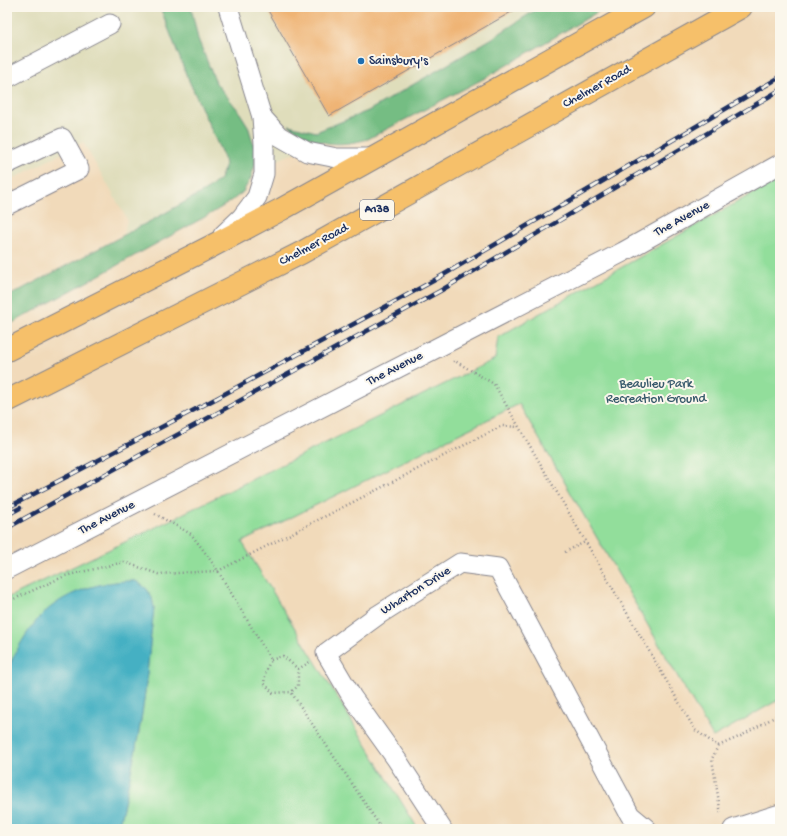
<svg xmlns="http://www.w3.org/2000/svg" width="787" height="836" viewBox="0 0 787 836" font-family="'Gochi Hand',sans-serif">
<rect width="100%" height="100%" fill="#fbf7ec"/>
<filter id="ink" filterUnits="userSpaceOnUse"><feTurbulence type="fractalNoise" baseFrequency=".025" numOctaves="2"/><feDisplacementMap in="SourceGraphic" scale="8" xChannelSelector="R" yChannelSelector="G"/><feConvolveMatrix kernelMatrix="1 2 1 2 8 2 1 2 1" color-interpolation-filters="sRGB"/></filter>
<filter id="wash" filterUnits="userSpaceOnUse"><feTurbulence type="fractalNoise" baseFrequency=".012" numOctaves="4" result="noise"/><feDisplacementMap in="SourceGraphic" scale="16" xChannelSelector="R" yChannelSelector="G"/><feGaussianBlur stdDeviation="0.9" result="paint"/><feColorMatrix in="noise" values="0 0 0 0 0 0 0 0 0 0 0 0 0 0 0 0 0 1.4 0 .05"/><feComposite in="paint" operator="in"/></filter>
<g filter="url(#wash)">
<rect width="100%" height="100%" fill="#f1daba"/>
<!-- built -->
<path fill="#dfddbb" d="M7,7h545l-209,124 -110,49 -109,55 3,-16 -44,-77 -76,40z"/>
<!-- green -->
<path fill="#92de9b" stroke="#56867c" d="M780,178v521l-67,38 -194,-333 -277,138 176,287h-300c10,-43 20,-86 26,-129 4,-31 6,-61 10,-92l-2,-10 -16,-17 -20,1 -16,3 -15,4 -14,6 -59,64 -5,12v-73l137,-65 351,-174 3,-22z"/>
<!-- forest -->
<g fill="#75bd83" stroke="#487670">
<path d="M160,7h31l7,32 18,44 22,27 10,16 7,23v15l-4,14 -8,14 -13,10 -18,11 -205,113v-29l151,-80 50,-28 12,-10 5,-12 -1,-9 -38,-84z"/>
<path d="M540,7h66l-121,71 -117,61c-32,9 -52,6 -79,-14l27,7 52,-21 123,-72z"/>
</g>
<!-- water -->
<path fill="#45b0c3" stroke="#307090" d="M126,581h10l11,8 5,9 2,10c-4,31 -6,61 -10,92 -6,43 -16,86 -26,129h-111v-158c9,-20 19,-40 34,-55 22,-23 55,-33 85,-35z"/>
<g id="blocks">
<!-- building -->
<path fill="#efb475" d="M266,7h254l-191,109z"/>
</g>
</g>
<g filter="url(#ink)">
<use href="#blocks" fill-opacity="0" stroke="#86848c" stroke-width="1"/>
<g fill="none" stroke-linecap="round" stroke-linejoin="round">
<!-- minor casing -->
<g stroke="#86848c" stroke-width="21">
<g id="minor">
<path d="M7,78l103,-54"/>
<path d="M262,117l17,19 28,16 30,6h34"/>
<path d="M7,164l55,-26 17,31 -72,36"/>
<path d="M223,235l18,-17 16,-21 7,-23v-30l-2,-27 -34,-110"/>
<path d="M7,569l616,-317 157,-88"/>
<path d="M442,829l-45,-69 -45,-63 -26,-44 52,-38 82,-52 38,5 132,247 17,14"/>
<path d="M733,829l47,-15"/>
</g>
</g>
<!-- major casing -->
<g stroke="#86848c" stroke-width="24">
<g id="major">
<path d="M7,350l203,-103 72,-38 362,-202"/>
<path d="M7,401l294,-148 440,-246"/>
</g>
</g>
<!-- path -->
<g stroke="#86848c" stroke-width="2.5" stroke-dasharray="1 3" stroke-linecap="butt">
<path d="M453,362l2,-1 39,23 201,346 23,16 23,-10 39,-22"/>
<path d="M155,514l36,20 13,17 14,20 53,89 -5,10 -2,13 9,10 18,-1 91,137"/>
<path d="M565,552l20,-10"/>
<path d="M7,602l58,-26 59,-14 34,12 60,-3 284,-145 16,1"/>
<path d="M271,660l12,-4 15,13v17l-7,6"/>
<path d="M298,669l12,-7"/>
<path d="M718,746l-6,13 9,56"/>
</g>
<!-- minor -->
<use href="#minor" stroke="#fff" stroke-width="19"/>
<!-- major -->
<use href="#major" stroke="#f6c06b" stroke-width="22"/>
<!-- rail casing -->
<g stroke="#1b2f5e" stroke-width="4.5">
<g id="rail">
<path d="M7,508l210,-110 216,-117 347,-204"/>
<path d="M7,515l13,-7"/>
<path d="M7,528l433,-237 340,-201"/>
</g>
</g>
<!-- rail -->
<use href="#rail" stroke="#fbf7ec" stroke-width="3" stroke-dasharray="9" stroke-linecap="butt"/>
</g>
</g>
<!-- markers -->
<circle fill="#1f6fb2" stroke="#fbf7ec" stroke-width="1.5" cx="361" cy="61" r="4"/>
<g text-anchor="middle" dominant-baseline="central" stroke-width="4" stroke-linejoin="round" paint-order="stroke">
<!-- shield labels -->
<rect fill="#fbf7ec" stroke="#5e6b89" stroke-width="1" x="360" y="200" width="34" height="20" rx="3"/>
<g font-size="12" font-weight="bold" fill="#1b2f5e">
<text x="377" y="210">A138</text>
</g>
<!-- poi labels -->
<g font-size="13" fill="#1b2f5e" stroke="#fbf7ec" text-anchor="start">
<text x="369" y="61">Sainsbury's</text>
</g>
<!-- street labels -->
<g font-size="13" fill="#1b2f5e" stroke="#fbf7ec">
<text transform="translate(597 87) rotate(-29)">Chelmer Road</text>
<text transform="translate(682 219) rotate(-29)">The Avenue</text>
<text transform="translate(314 245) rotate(-28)">Chelmer Road</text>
<text transform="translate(395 369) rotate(-27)">The Avenue</text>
<text transform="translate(107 518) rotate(-27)">The Avenue</text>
<text transform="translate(416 591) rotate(-32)">Wharton Drive</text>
</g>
<!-- park labels -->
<g font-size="13" fill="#395b6d" stroke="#fbf7ec">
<text x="656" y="384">Beaulieu Park<tspan x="656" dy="15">Recreation Ground</tspan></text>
</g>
</g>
<!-- margin -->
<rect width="787" height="836" fill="none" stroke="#fbf7ec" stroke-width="24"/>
</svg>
